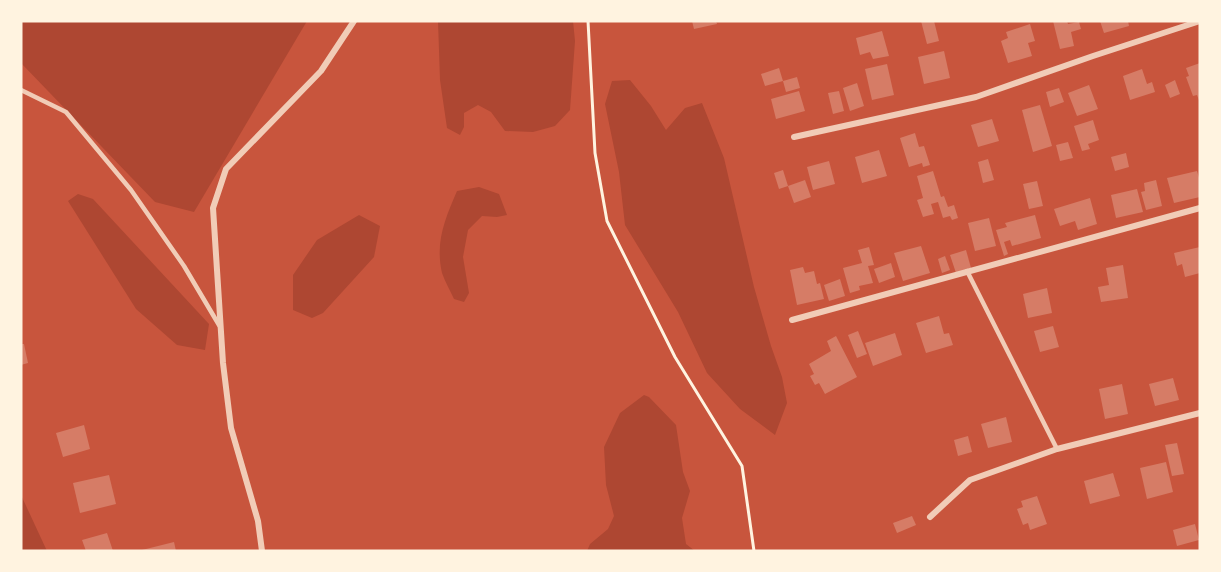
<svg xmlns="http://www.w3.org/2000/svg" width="1221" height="572" viewBox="0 0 1221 572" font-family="'Open Sans',sans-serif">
<rect width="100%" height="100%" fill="#c8553d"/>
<!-- green -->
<g fill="#ae4732">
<path d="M21,21h286l-113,191 -39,-10 -134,-139z"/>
<path d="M438,21h135l2,20 -5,69 -15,16 -22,6 -28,-1 -14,-19 -13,-7 -14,8v14l-4,8 -13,-7 -7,-48z"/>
<path d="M630,80l21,26 15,24 19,-22 17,-5 22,55 30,129 17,59 11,31 5,26 -12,32 -35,-26 -33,-36 -29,-61 -53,-87 -6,-53 -14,-68 7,-23z"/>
<path d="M479,187l20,7 8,21 -10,2 -15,-1 -14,14 -5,27 6,36 -5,9 -10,-3c-4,-9 -9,-17 -12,-26 -7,-31 3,-54 15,-82z"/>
<path d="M78,194l15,5 116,125 -4,26 -28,-5 -41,-36 -68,-108z"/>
<path d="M359,215l21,11 -6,31 -51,56 -11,5 -19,-8v-35l24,-35z"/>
<path d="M644,395l5,2 27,28 7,47 7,19 -8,27 4,26 9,7h-108l3,-7 18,-15 6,-13 -8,-31 -2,-38 16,-34z"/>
<path d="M21,495l26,56h-26z"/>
</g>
<!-- building -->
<g fill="#d67c66">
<path d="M692,21h24l1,3 -23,5z"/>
<path d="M921,21h13l5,20 -12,3z"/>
<path d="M1053,21h14l1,3 11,-2 2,7 -10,3 3,14 -14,3z"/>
<path d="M1100,21h28l1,5 -25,7z"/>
<path d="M1030,24l5,17 -7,2 4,13 -24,7 -7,-22 7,-3 -2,-6z"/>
<path d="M882,31l7,25 -16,3 -3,-7 -10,3 -4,-17z"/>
<path d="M944,51l6,27 -26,6 -6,-27z"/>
<path d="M1200,63v40l-3,-8 -4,1 -7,-19 3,-1 -3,-8z"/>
<path d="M887,64l7,31 -22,5 -7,-31z"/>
<path d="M779,68l4,13 -18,5 -4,-12z"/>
<path d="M1142,69l5,15 5,-2 3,10 -25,8 -7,-24z"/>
<path d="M797,77l3,11 -14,4 -3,-11z"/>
<path d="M1175,80l5,14 -10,4 -5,-13z"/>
<path d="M857,83l7,23 -14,5 -7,-23z"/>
<path d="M1089,85l9,24 -21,7 -9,-23z"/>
<path d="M1059,88l5,14 -14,5 -4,-15z"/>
<path d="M799,91l6,20 -29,8 -5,-20z"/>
<path d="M839,91l5,20 -11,3 -5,-21z"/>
<path d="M1040,105l12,41 -19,6 -11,-42z"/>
<path d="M992,119l7,22 -21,6 -7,-22z"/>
<path d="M1093,120l6,20 -11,4 2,5 -8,2 -8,-25z"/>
<path d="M915,133l4,14 5,-1 6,19 -7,2 -1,-4 -13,4 -9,-29z"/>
<path d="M1068,142l5,16 -13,3 -4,-16z"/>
<path d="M879,150l8,26 -25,7 -7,-26z"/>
<path d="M1126,153l3,14 -14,4 -4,-14z"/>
<path d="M988,159l6,21 -11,3 -5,-21z"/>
<path d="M829,161l6,23 -22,6 -6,-23z"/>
<path d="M783,170l5,16 -9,3 -5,-16z"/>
<path d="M933,171l8,26 3,-1 4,11 6,-2 4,13 -6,2 -2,-4 -7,2 -5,-16 -7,2 3,10 -11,3 -6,-17 6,-2 -6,-22z"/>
<path d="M1197,171l3,10v16l-26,6 -7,-25z"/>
<path d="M805,180l6,17 -17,6 -6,-17z"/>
<path d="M1156,180l6,26 -16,4 -5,-18 4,-1 -1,-8z"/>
<path d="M1037,181l6,25 -14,3 -6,-25z"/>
<path d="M1137,189l6,23 -27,6 -5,-23z"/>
<path d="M1090,198l7,26 -19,6 -3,-9 -15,5 -6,-17z"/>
<path d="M1035,215l6,23 -29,8 -2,-6 -6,2 4,12 -4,2 -8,-26 11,-3 -2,-4z"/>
<path d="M989,218l7,28 -21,5 -7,-28z"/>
<path d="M921,246l9,27 -27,8 -9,-28z"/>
<path d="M869,247l5,18 -6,1 5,17 -14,3 1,4 -10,3 -7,-25 19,-5 -4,-13z"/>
<path d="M1200,247v26l-15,4 -3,-13 -5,2 -3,-13z"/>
<path d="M966,250l5,18 -15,5 -6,-18z"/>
<path d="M945,256l5,14 -8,3 -4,-14z"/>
<path d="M891,263l4,14 -16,6 -5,-14z"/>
<path d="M1123,265l5,33 -27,4 -3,-15 11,-2 -3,-17z"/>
<path d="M803,267l2,6 9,-2 3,13 3,-1 4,16 -27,6 -7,-35z"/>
<path d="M840,279l5,17 -16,5 -5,-16z"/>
<path d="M1047,288l5,25 -24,5 -5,-24z"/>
<path d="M939,316l5,18 5,-1 4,12 -27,8 -10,-30z"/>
<path d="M1053,326l6,21 -19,5 -6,-21z"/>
<path d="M858,331l9,23 -10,4 -9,-23z"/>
<path d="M895,333l7,22 -29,11 -8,-23z"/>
<path d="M836,336l21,41 -32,17 -6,-11 -4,2 -5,-9 4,-2 -5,-10 22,-13 -4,-10z"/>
<path d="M21,344h3l4,19 -7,2z"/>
<path d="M1173,378l6,22 -24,6 -6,-22z"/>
<path d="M1122,384l6,30 -23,5 -6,-30z"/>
<path d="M1006,417l6,25 -24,6 -7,-24z"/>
<path d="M84,425l6,24 -27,8 -7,-24z"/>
<path d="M968,436l4,16 -14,4 -4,-16z"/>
<path d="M1177,443l7,31 -12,2 -7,-31z"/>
<path d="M1166,462l7,30 -26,7 -7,-31z"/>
<path d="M1113,473l7,23 -30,8 -6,-23z"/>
<path d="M109,475l7,29 -36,9 -7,-30z"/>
<path d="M1037,496l10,28 -17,6 -2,-7 -5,2 -6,-16 6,-2 -2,-6z"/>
<path d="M912,516l4,9 -19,8 -4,-10z"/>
<path d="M1195,524l4,16 -22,6 -4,-16z"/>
<path d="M107,533l6,18h-27l-4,-11z"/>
<path d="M174,542l2,9h-34v-1z"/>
</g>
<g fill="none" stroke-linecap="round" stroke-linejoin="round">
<!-- path -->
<path stroke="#fff3e0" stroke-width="3" d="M588,21l7,132 12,68 68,136 67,109 12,85"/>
<!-- service -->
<g stroke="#f1ccb7" stroke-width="4.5">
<path d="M21,90l45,22 65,78 53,76 35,59"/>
<path d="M967,271l90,178"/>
</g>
<!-- minor -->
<g stroke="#f1ccb7" stroke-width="6">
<path d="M794,137l182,-40 117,-41 107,-35"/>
<path d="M792,320l408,-112"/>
<path d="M930,517l40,-37 87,-31 143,-36"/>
<path d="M262,551l-4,-30 -27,-93 -8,-65 -10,-155 13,-39 95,-98 33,-50"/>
</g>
</g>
<!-- border -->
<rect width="1221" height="572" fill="none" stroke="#fff3e0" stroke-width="45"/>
</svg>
